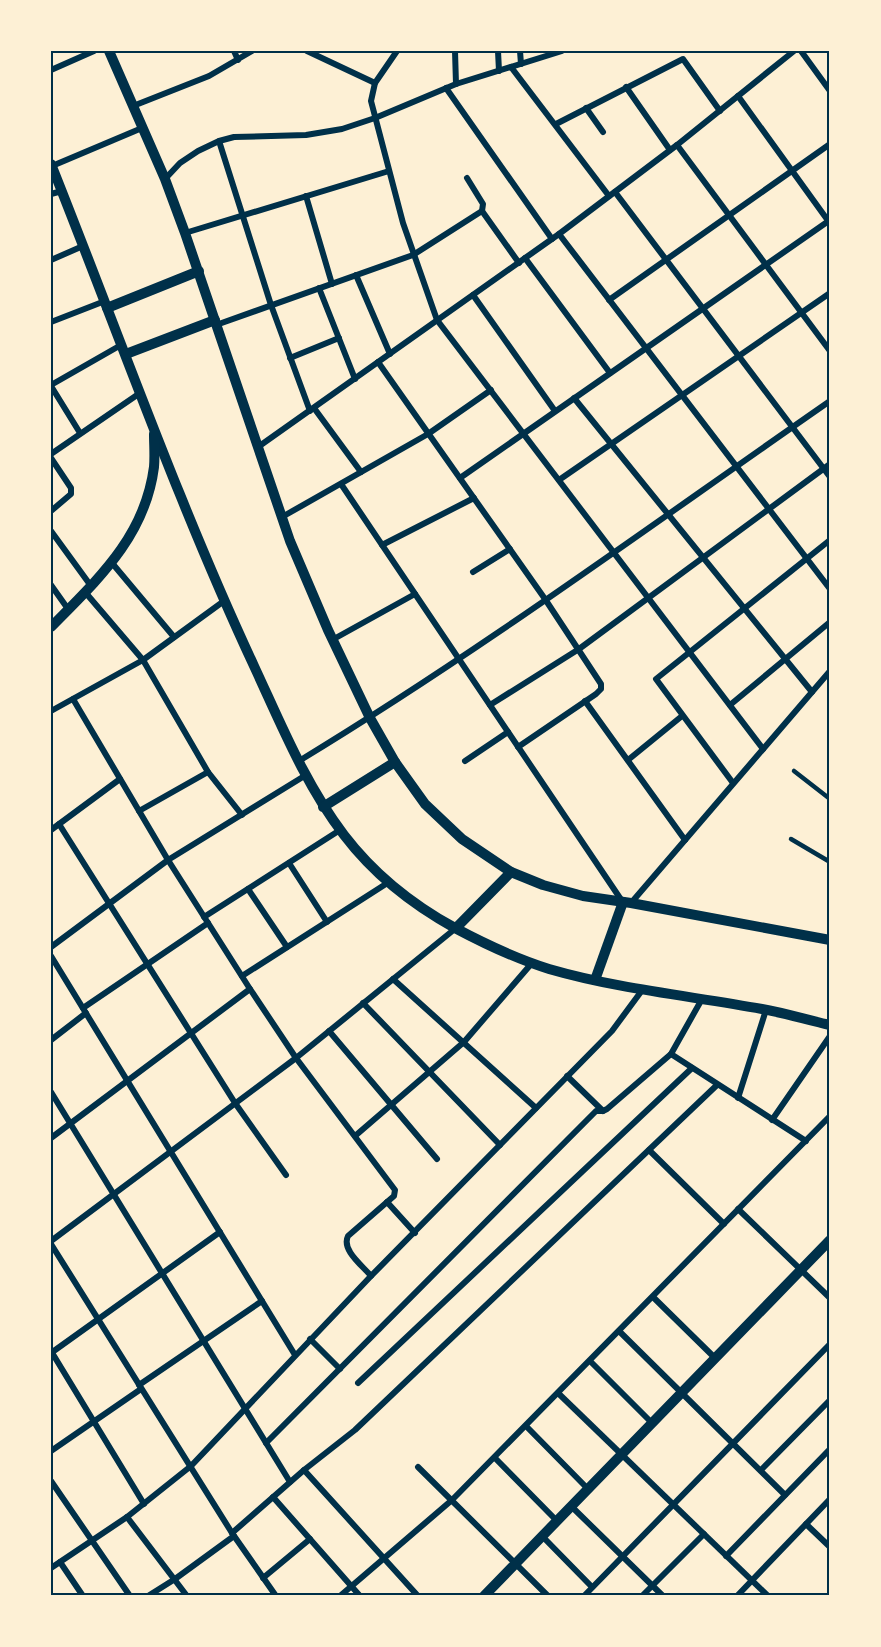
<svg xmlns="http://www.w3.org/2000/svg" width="881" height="1647" viewBox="0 0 881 1647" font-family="Manrope,sans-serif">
<rect width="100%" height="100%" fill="#fdf0d5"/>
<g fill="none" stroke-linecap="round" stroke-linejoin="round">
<!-- service -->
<g stroke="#003049" stroke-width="4.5">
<path d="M794,771l36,28"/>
<path d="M791,839l39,23"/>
</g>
<!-- minor -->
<g stroke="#003049" stroke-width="6">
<path d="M234,51l4,9"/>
<path d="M307,51l68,32"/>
<path d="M397,51l-22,32 -4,18 32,122 34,97 326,429"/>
<path d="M455,51l1,33"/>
<path d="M498,51l1,20"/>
<path d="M520,51l1,13"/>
<path d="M801,51l29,40"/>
<path d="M511,67l98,129"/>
<path d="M51,70l43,-19"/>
<path d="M626,87l44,63"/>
<path d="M446,88l106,151"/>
<path d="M738,96l91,126"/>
<path d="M133,106l76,-30 43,-25"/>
<path d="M586,108l17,24"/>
<path d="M556,124l127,-65 37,52"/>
<path d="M219,141l52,164 39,106"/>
<path d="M677,145l153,206"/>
<path d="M52,166l90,-38"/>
<path d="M165,179l15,-16 18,-12 21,-10 15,-4 72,-2 36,-6 33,-11 81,-34 106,-33"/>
<path d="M615,192l215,285"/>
<path d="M51,194l11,-3"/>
<path d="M306,196l26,88"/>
<path d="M482,211l37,52"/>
<path d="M185,233l204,-62"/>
<path d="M559,234l271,355"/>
<path d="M525,258l85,115"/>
<path d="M51,260l32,-14"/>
<path d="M356,275l34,79"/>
<path d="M319,288l36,91"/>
<path d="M473,295l82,116"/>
<path d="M609,300l221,-156"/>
<path d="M51,322l54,-21"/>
<path d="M216,325l197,-70 69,-44 1,-7 -16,-26"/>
<path d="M290,358l49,-20"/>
<path d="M378,362l167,237 56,85v5l-5,5 -78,53"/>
<path d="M51,385l70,-40"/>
<path d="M51,386l29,47"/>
<path d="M574,398l238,294"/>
<path d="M314,408l47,64"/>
<path d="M258,447l301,-213 118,-89 117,-94"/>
<path d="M51,454l89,-61"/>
<path d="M51,458l20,30v6l-20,17"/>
<path d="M460,478l370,-258"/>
<path d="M559,480l271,-187"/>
<path d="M341,484l281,417"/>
<path d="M282,517l146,-83 63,-44"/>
<path d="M51,531l40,55"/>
<path d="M382,545l92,-47"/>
<path d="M112,563l62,74"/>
<path d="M473,572l37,-23"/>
<path d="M51,585l17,24"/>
<path d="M85,592l58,68 65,112 34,43"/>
<path d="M332,640l83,-46"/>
<path d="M73,699l95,161 82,129 46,69 99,132 -1,6 -46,40c-7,14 15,30 23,40"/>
<path d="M585,701l100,139"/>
<path d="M490,705l89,-56 251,-185"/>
<path d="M730,705l100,-83"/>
<path d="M51,711l92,-51 81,-59"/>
<path d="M628,760l54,-44"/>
<path d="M299,761c183,-111 355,-238 531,-360"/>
<path d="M465,761l43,-29"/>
<path d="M733,783l-77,-104 174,-139"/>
<path d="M139,811l69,-39"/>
<path d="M59,824l176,279 51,72"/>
<path d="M51,830l69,-51"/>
<path d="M289,863l38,59"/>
<path d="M248,889l39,58"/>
<path d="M631,903l199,-232"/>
<path d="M204,917l136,-87"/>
<path d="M51,947l117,-87 138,-85"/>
<path d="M51,956l244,399"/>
<path d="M242,976l147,-94"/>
<path d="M393,979l143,129"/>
<path d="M363,1003l137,142"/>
<path d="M83,1008l125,-85"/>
<path d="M329,1031l108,128"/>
<path d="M51,1040l35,-27"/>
<path d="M671,1054l135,87"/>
<path d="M567,1076l36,35"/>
<path d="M51,1092l239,390"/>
<path d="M738,1098l28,-88"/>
<path d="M772,1120l58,-84"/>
<path d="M355,1136l109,-94 68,-79"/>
<path d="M51,1138l199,-149"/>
<path d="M649,1150l75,74"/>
<path d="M387,1202l28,31"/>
<path d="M738,1209l92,89"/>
<path d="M51,1241l245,-183 160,-130"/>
<path d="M51,1244l181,289 44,63"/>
<path d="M653,1297l62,61"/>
<path d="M619,1331l166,164"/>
<path d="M310,1339l30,30"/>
<path d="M51,1351l93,153"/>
<path d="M51,1353l169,-121"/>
<path d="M590,1361l62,62"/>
<path d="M358,1383l334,-315"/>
<path d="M139,1385l123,-84"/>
<path d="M558,1393l210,203"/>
<path d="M526,1426l62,63"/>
<path d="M266,1443l330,-332h7l4,-2 64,-55 31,-55"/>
<path d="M51,1451l90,-62"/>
<path d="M495,1458l62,63"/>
<path d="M418,1467l130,129"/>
<path d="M304,1470l114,126"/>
<path d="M761,1470l69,-70"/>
<path d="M51,1481l79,115"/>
<path d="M273,1497l87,99"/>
<path d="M572,1507l91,89"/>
<path d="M127,1517l60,79"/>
<path d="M806,1524l24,23"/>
<path d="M232,1533l72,-63 51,-40 362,-345"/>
<path d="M543,1537l49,50"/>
<path d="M726,1556l104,-107"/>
<path d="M60,1562l23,34"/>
<path d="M51,1568l76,-51 64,-51 180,-190 241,-245 31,-42"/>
<path d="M263,1578l47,-39"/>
<path d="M148,1596l27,-17 59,-43"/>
<path d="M340,1596l112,-96 378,-384"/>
<path d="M584,1596l246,-252"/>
<path d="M642,1596l62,-62"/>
<path d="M737,1596l93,-97"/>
</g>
<!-- tertiary -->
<g stroke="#003049" stroke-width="10">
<path d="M109,51l56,128 20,54 105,308 38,89 42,88 25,44 30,42 37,35 49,33 32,13 40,11 48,7 199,37"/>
<path d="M51,164c67,168 127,339 203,502 27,58 51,118 90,169 29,38 69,70 111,93 30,16 62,31 94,41 69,20 142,27 213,40 23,4 45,11 68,16"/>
<path d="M107,308l92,-37"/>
<path d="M126,354l89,-34"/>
<path d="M51,627c47,-48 94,-90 103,-160 1,-11 0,-22 0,-33"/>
<path d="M323,807l72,-45"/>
<path d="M456,928l55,-56"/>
<path d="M595,980l28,-78"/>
<path d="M484,1596l346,-356"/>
</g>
</g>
<!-- border -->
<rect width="881" height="1647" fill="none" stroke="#fdf0d5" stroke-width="105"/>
<rect x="52" y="52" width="776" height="1542" fill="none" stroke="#003049" stroke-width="2"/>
</svg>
